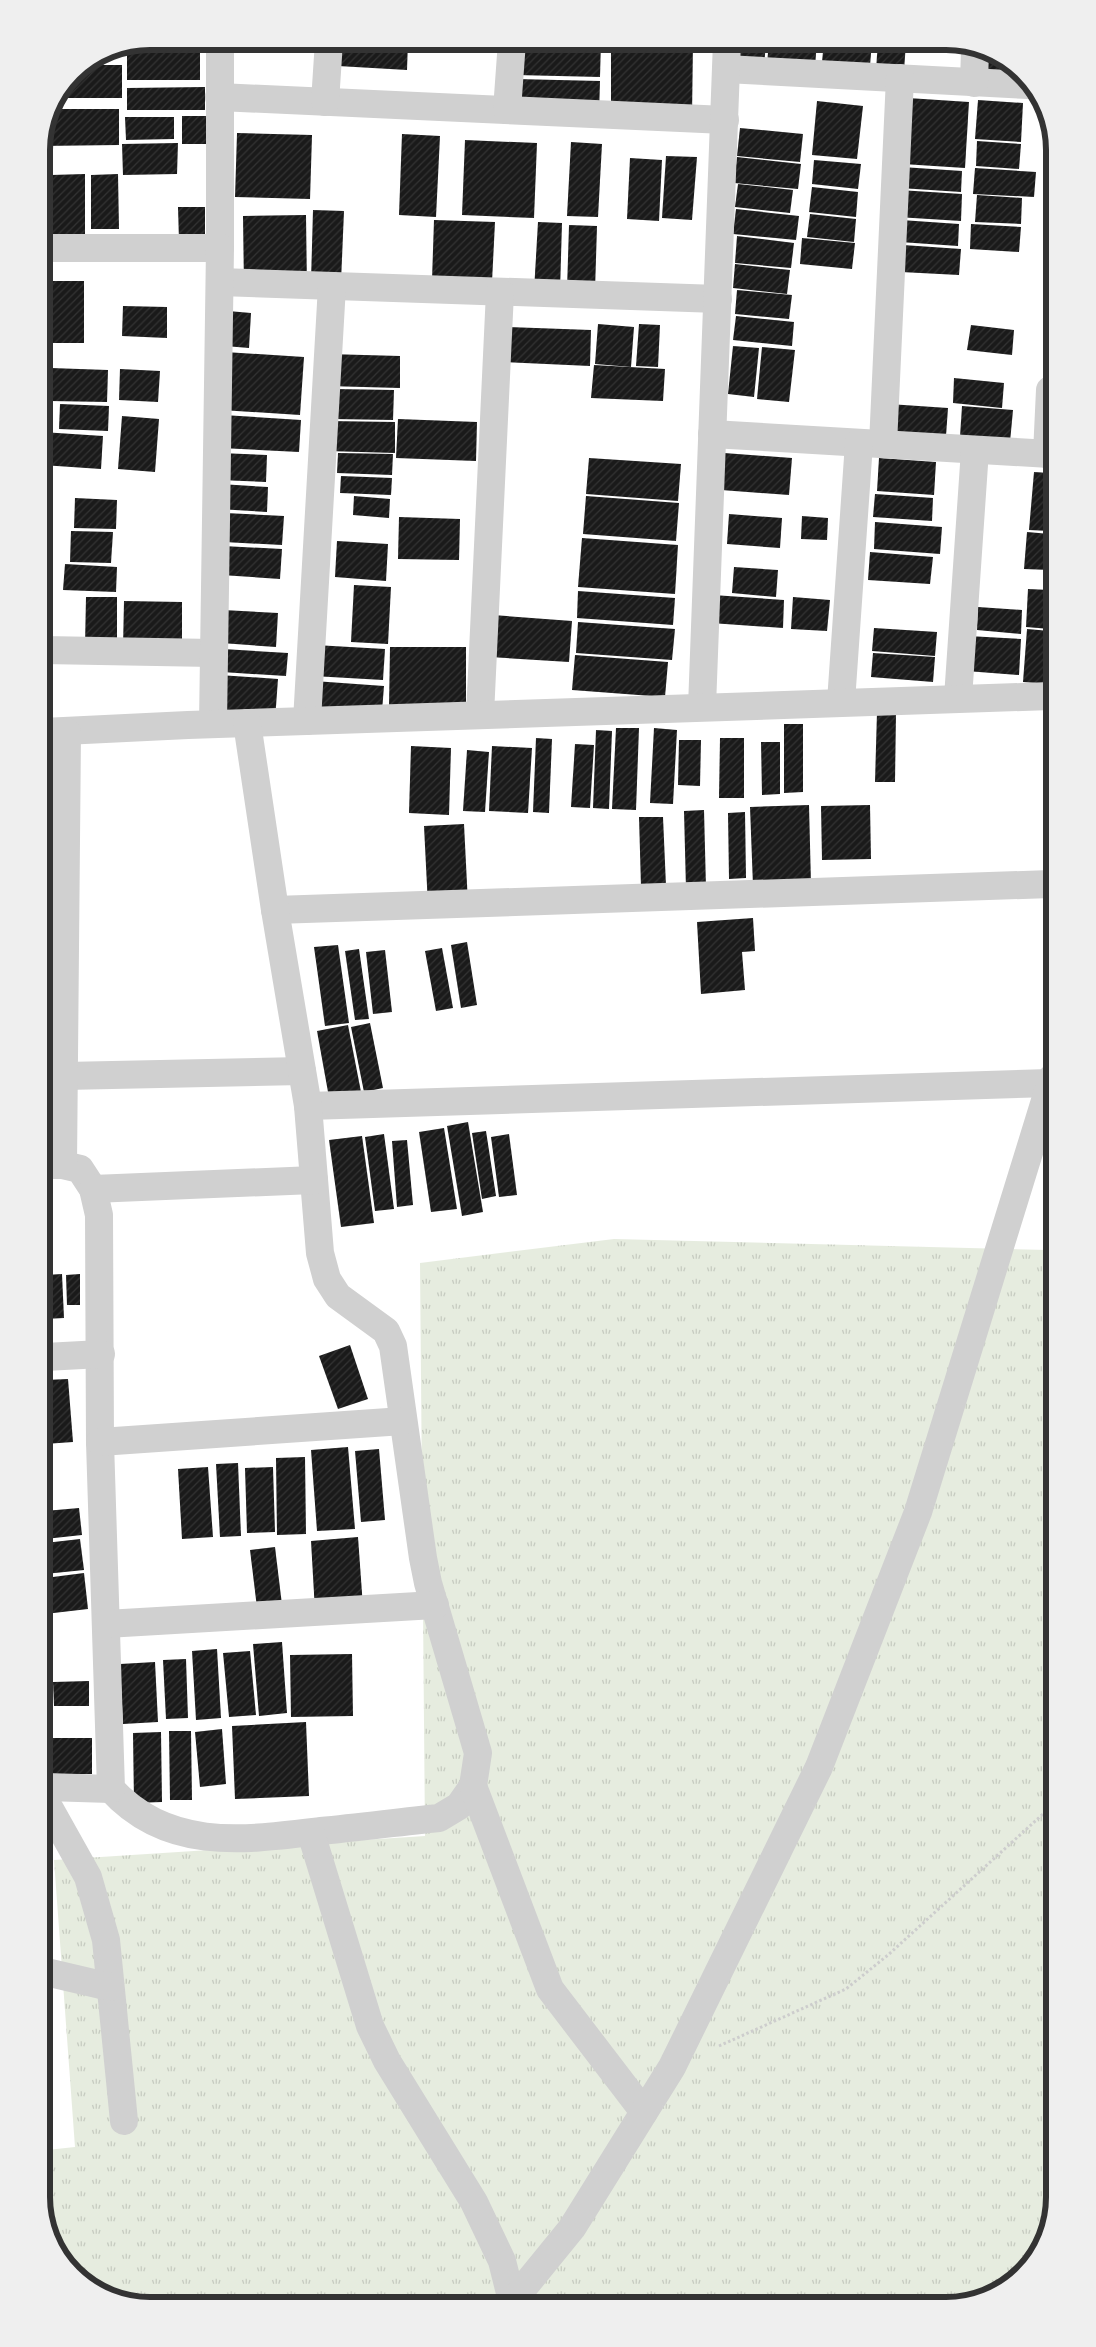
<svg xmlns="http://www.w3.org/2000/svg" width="1096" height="2347" viewBox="0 0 1096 2347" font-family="'Fira Sans Condensed',sans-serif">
<defs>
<pattern id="grass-tufts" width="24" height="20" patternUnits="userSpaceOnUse" patternTransform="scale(1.25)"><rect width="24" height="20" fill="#e6ecdf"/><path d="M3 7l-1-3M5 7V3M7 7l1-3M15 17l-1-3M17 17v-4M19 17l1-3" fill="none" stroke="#c6cbc0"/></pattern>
<pattern id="building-hatch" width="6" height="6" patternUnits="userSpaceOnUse" patternTransform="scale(1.25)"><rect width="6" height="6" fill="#1a1a1a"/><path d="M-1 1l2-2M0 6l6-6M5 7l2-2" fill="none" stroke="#333"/></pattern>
</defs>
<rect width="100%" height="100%" fill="#fff"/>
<!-- grass -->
<path fill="url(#grass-tufts)" d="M614,1239l434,11 4,-11 3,959 -22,65 -52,37 -839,5 -59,-22 -36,-51v-82l28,-3 -21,-287 371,-24 -5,-573z"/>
<!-- building -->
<g fill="url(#building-hatch)">
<path d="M150,41h50v39h-73v-34z"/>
<path d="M339,41h69l-1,29 -69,-4z"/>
<path d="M517,41h84l-1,36 -84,-2z"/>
<path d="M735,41h31l-2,27 -30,-2z"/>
<path d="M769,41h48l-2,26 -48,-3z"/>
<path d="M824,41h48l-2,25 -48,-4z"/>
<path d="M878,41h28l-2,31 -28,-2z"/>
<path d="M611,42h82l-1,75 -81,1z"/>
<path d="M124,46v10h-26l10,-7z"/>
<path d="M986,54l26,9 16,22 -44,-3z"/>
<path d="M85,65h37v33h-66l17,-25z"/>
<path d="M516,79l84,2 -1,33 -84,-2z"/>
<path d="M205,87v23h-78v-22z"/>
<path d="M908,98l61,4 -4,66 -62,-4z"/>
<path d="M978,100l45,3 -2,39 -46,-3z"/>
<path d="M817,101l46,5 -6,53 -45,-4z"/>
<path d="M49,109h70v36l-78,1z"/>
<rect x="182" y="116" width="28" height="28"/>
<path d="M125,117h49v22l-48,1z"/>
<path d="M740,128l63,6 -3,28 -63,-6z"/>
<path d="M237,133l75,2 -2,64 -75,-2z"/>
<path d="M402,134l38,2 -4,81 -37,-2z"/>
<path d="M465,140l72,3 -3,75 -72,-3z"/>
<path d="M977,141l44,3 -2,25 -43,-3z"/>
<path d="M571,142l31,2 -4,73 -31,-1z"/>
<path d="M178,143l-1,31 -54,1 -1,-31z"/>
<path d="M666,156l31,1 -5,63 -30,-2z"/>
<path d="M737,157l64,7 -3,25 -64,-6z"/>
<path d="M630,158l32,2 -3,61 -32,-2z"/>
<path d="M814,160l47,4 -3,25 -46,-5z"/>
<path d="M902,167l60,4 -1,21 -61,-4z"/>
<path d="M975,168l61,4 -2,25 -61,-3z"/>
<path d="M85,174v64l-34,1v-64z"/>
<path d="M118,174l1,55h-28v-54z"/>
<path d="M738,184l55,6 -3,23 -55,-6z"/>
<path d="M812,187l46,5 -2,25 -47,-5z"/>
<path d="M899,190l63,4 -1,27 -64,-4z"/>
<path d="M977,195l45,3 -1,26 -46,-2z"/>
<path d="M178,207h27v33l-26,1z"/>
<path d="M736,209l63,7 -3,24 -63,-6z"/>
<path d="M313,210l31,1 -3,71 -30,-1z"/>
<path d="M810,214l46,5 -2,23 -47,-5z"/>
<path d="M306,215l1,73h-63l-1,-72z"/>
<path d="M434,220l61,2 -3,60 -60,-2z"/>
<path d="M901,220l58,4 -1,22 -58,-4z"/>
<path d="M538,222l24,1 -2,69 -26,-1z"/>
<path d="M971,224l50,3 -2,25 -49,-3z"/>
<path d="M569,225l28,1 -2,65 -28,-1z"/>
<path d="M737,236l57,7 -3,25 -56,-5z"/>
<path d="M802,238l53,5 -3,26 -52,-5z"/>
<path d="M903,245l58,4 -2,26 -58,-3z"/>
<path d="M735,264l55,6 -3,24 -54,-6z"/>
<path d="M45,281h39v62h-38z"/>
<path d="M737,290l55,5 -3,24 -54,-5z"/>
<path d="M123,306l44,1v31l-45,-2z"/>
<path d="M228,311l23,2 -2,35 -24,-2z"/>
<path d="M736,316l58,6 -2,24 -59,-6z"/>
<path d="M598,324l36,3 -3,40 -36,-3z"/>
<path d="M639,324l21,1 -2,42 -22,-1z"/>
<path d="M971,325l43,5 -2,25 -45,-5z"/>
<path d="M506,327l85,3 -1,36 -86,-4z"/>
<path d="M733,346l26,2 -5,49 -26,-3z"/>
<path d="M762,347l33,3 -6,52 -32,-3z"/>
<path d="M225,352l79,5 -4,58 -79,-5z"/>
<path d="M328,354l72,2v32l-73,-2z"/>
<path d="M594,365l71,4 -2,32 -72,-3z"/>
<path d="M51,368l57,2 -1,32 -57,-1z"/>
<path d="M120,369l40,2 -2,31 -39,-2z"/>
<path d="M954,378l50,5 -2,25 -49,-5z"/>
<path d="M334,389l60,1 -1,30 -60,-1z"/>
<path d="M60,404l49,2 -1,25 -49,-2z"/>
<path d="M889,404l59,4 -2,28 -58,-4z"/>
<path d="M962,406l51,4 -3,32 -50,-5z"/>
<path d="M223,415l78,5 -2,32 -78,-4z"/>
<path d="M122,416l37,3 -4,53 -37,-3z"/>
<path d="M398,419l79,3 -1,39 -80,-3z"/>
<path d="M328,421l67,1v31l-68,-2z"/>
<path d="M42,432l61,4 -2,33 -59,-4z"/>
<path d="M220,453l47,2 -1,27 -47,-2z"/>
<path d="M338,453l55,1 -1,21 -55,-2z"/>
<path d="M724,453l68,5 -3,37 -68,-5z"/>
<path d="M589,458l92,6 -3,37 -92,-7z"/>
<path d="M879,458l57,4 -2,33 -57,-4z"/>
<path d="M1034,472l16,1v58l-21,-1z"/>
<path d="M341,476l51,2 -1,17 -51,-2z"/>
<path d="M220,484l48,3 -1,25 -49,-3z"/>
<path d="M875,494l58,4 -1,23 -59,-4z"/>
<path d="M354,496l36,3 -1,19 -36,-3z"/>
<path d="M586,496l93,7 -3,38 -93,-7z"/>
<path d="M75,498l42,2 -1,29 -42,-1z"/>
<path d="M225,513l59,3 -2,29 -58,-3z"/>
<path d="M729,514l53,4 -2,30 -53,-4z"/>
<path d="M802,516l26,2 -1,22 -26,-1z"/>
<path d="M399,517l61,2 -1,41 -61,-1z"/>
<path d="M875,522l67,5 -2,27 -66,-5z"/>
<path d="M71,531l42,1 -2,31 -41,-1z"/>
<path d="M1027,532l23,2v36l-26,-1z"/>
<path d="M582,538l96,7 -3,49 -97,-7z"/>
<path d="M337,541l51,3 -2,37 -51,-4z"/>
<path d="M223,546l59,3 -2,30 -59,-4z"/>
<path d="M870,552l63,5 -3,27 -62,-4z"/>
<path d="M65,564l52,3 -1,25 -53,-2z"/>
<path d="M734,567l44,3 -2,27 -44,-4z"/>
<path d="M354,585l37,2 -3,57 -37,-2z"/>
<path d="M1028,589l22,1v39l-24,-2z"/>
<path d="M578,591l97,7 -2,27 -96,-7z"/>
<path d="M713,595l71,5 -1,28 -72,-5z"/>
<path d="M86,597h31v48h-32z"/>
<path d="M793,597l37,3 -3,31 -36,-2z"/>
<path d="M124,601l58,1v46l-59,-1z"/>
<path d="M978,607l44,3 -1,24 -44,-4z"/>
<path d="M223,610l55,3 -2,34 -55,-4z"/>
<path d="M493,615l79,6 -3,41 -79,-5z"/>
<path d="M578,622l97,7 -3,31 -96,-7z"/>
<path d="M874,628l63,4 -2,24 -63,-5z"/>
<path d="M1027,629l23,2v53l-27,-2z"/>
<path d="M968,636l53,3 -2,36 -53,-4z"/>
<path d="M315,645l70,4 -2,31 -70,-4z"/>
<path d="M390,647h76v60h-77z"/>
<path d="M223,649l65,4 -2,23 -64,-4z"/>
<path d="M873,653l62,4 -2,25 -62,-5z"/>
<path d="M575,655l93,7 -3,35 -93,-7z"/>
<path d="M219,675l59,4 -3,41 -59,-4z"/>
<path d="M314,681l70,5 -3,38 -70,-4z"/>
<path d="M877,712l19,1 -1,69h-20z"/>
<path d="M784,724h19v68l-19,1z"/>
<path d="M616,728h23l-3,82 -24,-1z"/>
<path d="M654,728l23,2 -4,74 -23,-1z"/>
<path d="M596,730l16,1 -3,78 -16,-1z"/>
<path d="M536,738l16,1 -3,74 -16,-1z"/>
<path d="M720,738h24v60h-25z"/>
<path d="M679,740h22l-1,46 -22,-1z"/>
<path d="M761,742h19v52l-18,1z"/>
<path d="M575,744l19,1 -4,63 -19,-1z"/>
<path d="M411,746l40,2 -2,67 -40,-2z"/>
<path d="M492,746l40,2 -4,65 -39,-2z"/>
<path d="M467,750l22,2 -4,60 -22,-1z"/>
<path d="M809,805l2,79 -58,2 -3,-79z"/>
<path d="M870,805l1,54 -49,1 -1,-54z"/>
<path d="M704,810l2,78 -20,1 -2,-78z"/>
<path d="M745,812l1,66 -17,1 -1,-66z"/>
<path d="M639,817h24l3,69 -25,1z"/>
<path d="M464,824l4,80 -40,2 -4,-80z"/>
<path d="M753,918l2,33 -13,1 3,38 -44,4 -4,-72z"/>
<path d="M467,942l10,63 -16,3 -10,-63z"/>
<path d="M338,945l11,78 -24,3 -11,-79z"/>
<path d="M442,948l11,60 -17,3 -11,-60z"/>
<path d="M359,949l10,70 -14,1 -10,-69z"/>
<path d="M385,950l7,62 -19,2 -7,-62z"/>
<path d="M370,1023l13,65 -19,4 -13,-65z"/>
<path d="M348,1025l14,72 -32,6 -13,-72z"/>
<path d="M468,1122l15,90 -21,4 -15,-90z"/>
<path d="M444,1128l13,81 -26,3 -12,-80z"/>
<path d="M486,1131l10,65 -14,3 -10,-66z"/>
<path d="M384,1134l10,75 -19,2 -10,-74z"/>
<path d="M509,1134l8,61 -18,2 -8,-60z"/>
<path d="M362,1136l12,87 -33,4 -12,-87z"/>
<path d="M407,1140l6,65 -16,2 -5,-66z"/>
<path d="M62,1274l2,44 -19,1v-44z"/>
<path d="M80,1274v31h-13l-1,-30z"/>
<path d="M350,1345l18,54 -30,10 -19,-53z"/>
<path d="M68,1379l5,63 -28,2v-64z"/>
<path d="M348,1447l7,82 -38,2 -6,-81z"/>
<path d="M379,1449l6,71 -24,2 -6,-71z"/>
<path d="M305,1457l1,77 -29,1 -1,-77z"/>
<path d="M238,1463l3,73 -21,1 -4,-73z"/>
<path d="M208,1467l5,70 -31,2 -4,-70z"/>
<path d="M273,1467l2,65 -28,1 -2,-65z"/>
<path d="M79,1508l3,27 -37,4v-28z"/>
<path d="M358,1537l5,70 -48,4 -4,-70z"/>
<path d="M80,1539l4,31 -39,4v-31z"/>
<path d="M275,1547l8,66 -25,3 -8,-66z"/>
<path d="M84,1573l4,36 -43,5v-36z"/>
<path d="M282,1642l5,71 -28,3 -6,-72z"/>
<path d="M217,1649l4,69 -25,2 -4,-69z"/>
<path d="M250,1651l6,64 -27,2 -6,-64z"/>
<path d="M352,1654l1,62 -62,1 -1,-62z"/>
<path d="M186,1659l2,59 -22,1 -3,-59z"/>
<path d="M155,1662l3,60 -35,2 -3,-60z"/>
<path d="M89,1681v25h-35l-1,-24z"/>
<path d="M306,1722l3,74 -74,3 -3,-73z"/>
<path d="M222,1729l4,55 -26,3 -5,-55z"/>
<path d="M169,1731h22l1,69h-22z"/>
<path d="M161,1732l1,70 -28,1 -1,-70z"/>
<rect x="46" y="1738" width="46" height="36"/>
</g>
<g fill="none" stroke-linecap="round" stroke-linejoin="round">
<!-- path -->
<path stroke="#cdcdcd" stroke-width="3" stroke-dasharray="2.5 2.5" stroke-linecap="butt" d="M719,2046l127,-57 42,-34 166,-151"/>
<!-- minor -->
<g stroke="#d0d0d0" stroke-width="28">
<path d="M726,69l302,16"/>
<path d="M974,83l1,-33"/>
<path d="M219,97l506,23"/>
<path d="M325,102l4,-61"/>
<path d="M507,110l5,-69"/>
<path d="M42,248h178v-207"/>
<path d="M220,282l498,17"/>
<path d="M712,434l338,20"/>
<path d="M883,444l17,-366"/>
<path d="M1047,454l3,-64"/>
<path d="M43,650l170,3"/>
<path d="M958,698l17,-248"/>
<path d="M841,702l18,-259"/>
<path d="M702,707l25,-666"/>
<path d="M480,715l20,-423"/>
<path d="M307,721l25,-435"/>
<path d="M213,724l7,-476"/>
<path d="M43,732l145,-7 863,-29"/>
<path d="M275,910l776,-26"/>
<path d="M64,1076l238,-5"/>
<path d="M308,1106l742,-23"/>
<path d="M44,1165h19l17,4 13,20 6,26 1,227 11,347c57,63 135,51 210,42 40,-4 79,-9 118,-13l20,-12 14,-20 5,-33 -50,-170 -5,-25 -30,-212 -7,-15 -48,-35 -11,-17 -7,-26 -12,-147 -33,-196 -28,-187"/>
<path d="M63,1165l4,-433"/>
<path d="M93,1189l221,-9"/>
<path d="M45,1357l56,-3"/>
<path d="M100,1442l303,-21"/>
<path d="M106,1624l329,-19"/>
<path d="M473,1786l77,203 94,123"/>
<path d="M46,1787l65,2"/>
<path d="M46,1802l42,75 18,63 18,181"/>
<path d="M311,1833l59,193 17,35 87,141 28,59 10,40"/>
<path d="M46,1972l64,15"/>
<path d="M511,2303l61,-75 100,-161 147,-300 99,-255 134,-434"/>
</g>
</g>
<!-- crop -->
<path d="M0 0H1096V2347H0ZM150 50H946A100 100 0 0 1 1046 150V2197A100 100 0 0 1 946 2297H150A100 100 0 0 1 50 2197V150A100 100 0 0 1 150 50Z" fill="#efefef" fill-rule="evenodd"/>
<path fill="none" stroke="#333" stroke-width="6" d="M150 50H946A100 100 0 0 1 1046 150V2197A100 100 0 0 1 946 2297H150A100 100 0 0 1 50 2197V150A100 100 0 0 1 150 50Z"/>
</svg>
